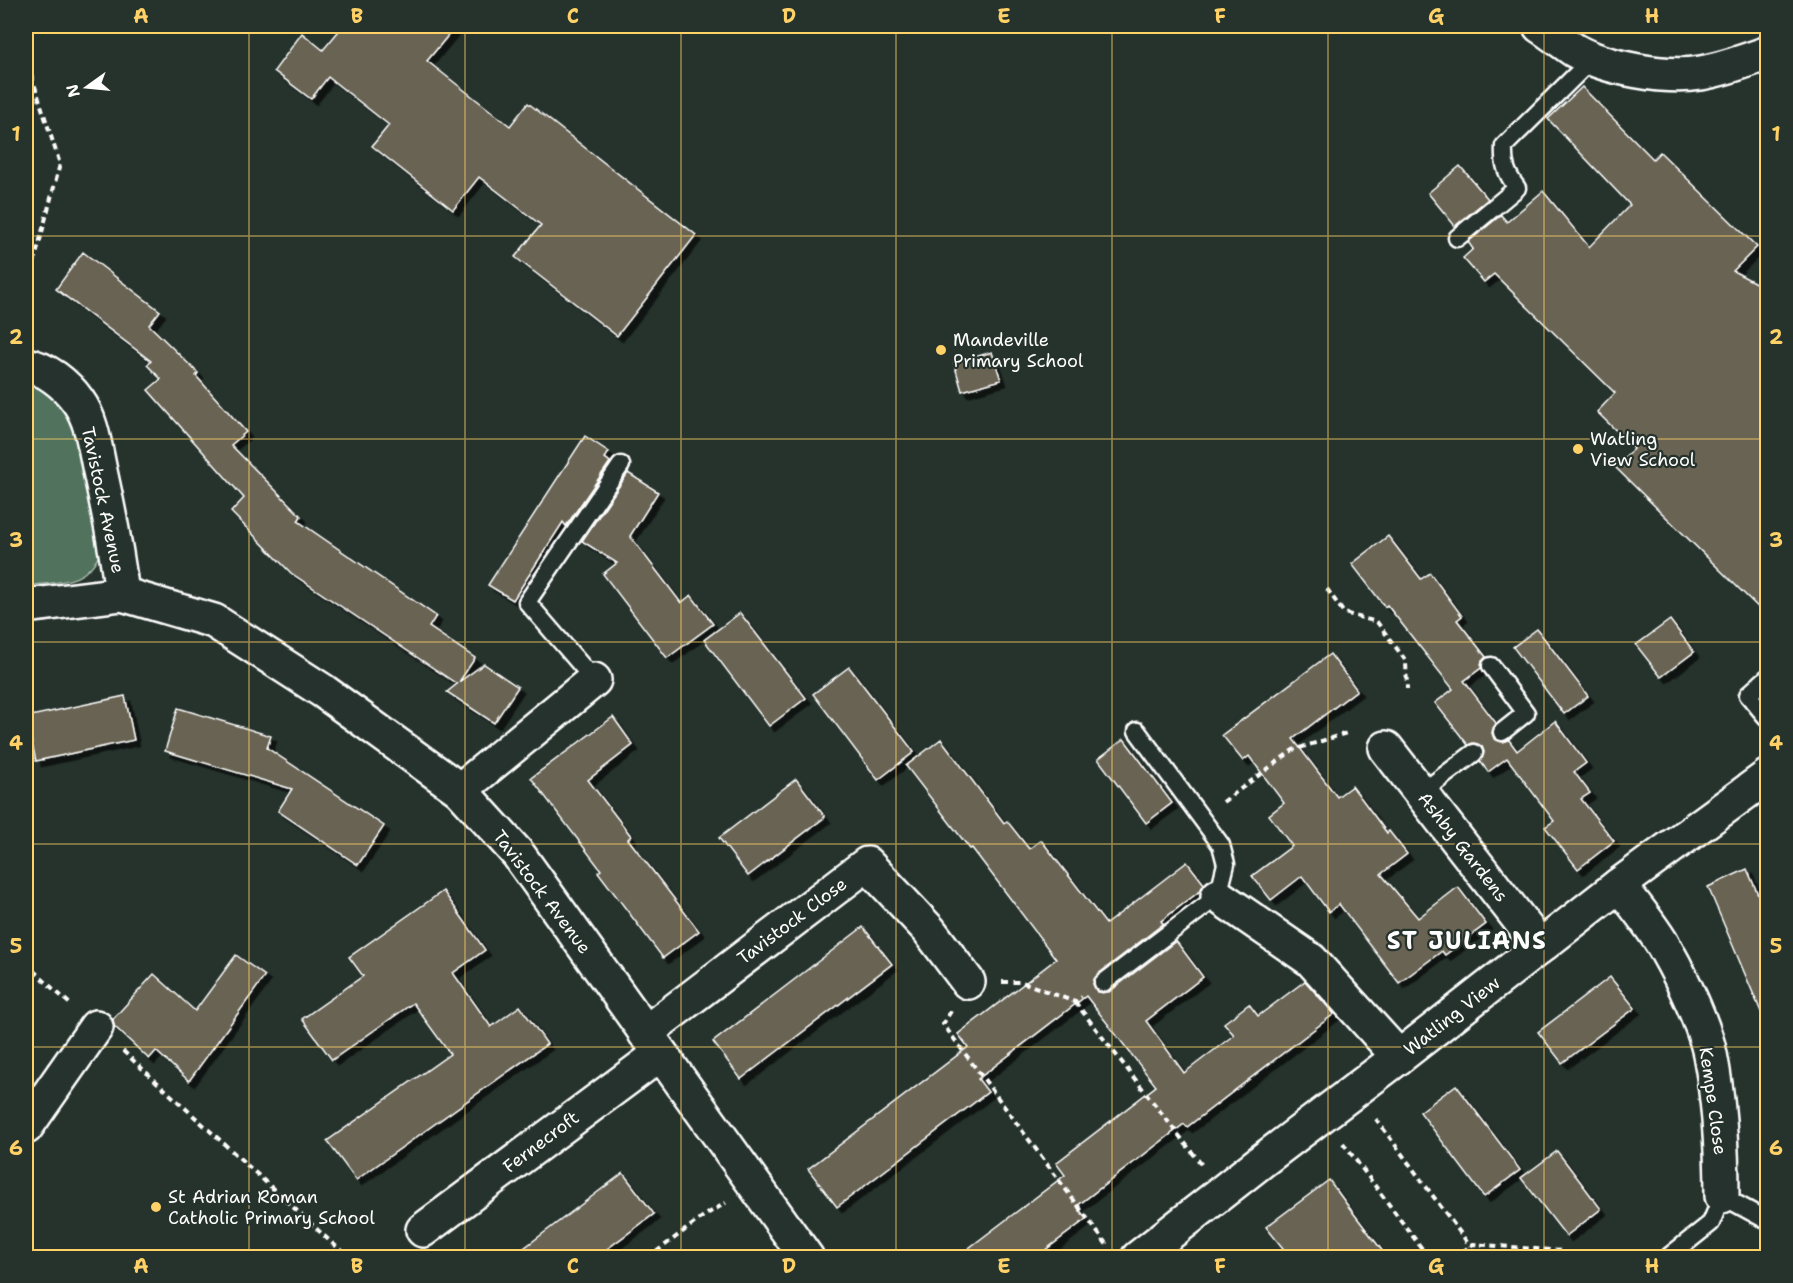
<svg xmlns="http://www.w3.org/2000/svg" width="1793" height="1283" font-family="'Shantell Sans',sans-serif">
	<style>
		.green { fill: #51725c; stroke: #a8b8ae; stroke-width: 1.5 }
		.building { fill: #696452; stroke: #fff; stroke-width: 1.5; filter: url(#shadow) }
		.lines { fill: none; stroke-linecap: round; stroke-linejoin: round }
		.lane-casing { stroke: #fff; stroke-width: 21 }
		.street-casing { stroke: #fff; stroke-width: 38 }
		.path { stroke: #fff; stroke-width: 4; stroke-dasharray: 6 4.5; stroke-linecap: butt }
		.lane { stroke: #26332d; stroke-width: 16 }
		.street { stroke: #26332d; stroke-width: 33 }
		.grid { fill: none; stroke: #ffd166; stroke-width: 1.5; stroke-opacity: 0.55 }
		.poi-dot { fill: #ffd166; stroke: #26332d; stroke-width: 2 }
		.labels { text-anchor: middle; stroke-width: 4.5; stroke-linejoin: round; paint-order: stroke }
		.poi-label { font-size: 18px; fill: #fff; stroke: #26332d; text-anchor: start }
		.street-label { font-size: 18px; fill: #fff; stroke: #26332d }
		.district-label { font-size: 24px; font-weight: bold; letter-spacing: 1.5px; fill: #fff; stroke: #26332d }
		.neatline { fill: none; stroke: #ffd166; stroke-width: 2 }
		.grid-label { font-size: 20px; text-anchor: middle; font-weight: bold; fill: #ffd166 }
	</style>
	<defs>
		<filter id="shadow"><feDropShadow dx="5.5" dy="5.5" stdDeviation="0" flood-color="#0009"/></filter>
	</defs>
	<rect width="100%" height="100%" fill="#26332d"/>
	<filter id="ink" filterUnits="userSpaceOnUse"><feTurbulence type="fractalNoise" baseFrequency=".0167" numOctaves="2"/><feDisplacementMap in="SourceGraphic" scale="12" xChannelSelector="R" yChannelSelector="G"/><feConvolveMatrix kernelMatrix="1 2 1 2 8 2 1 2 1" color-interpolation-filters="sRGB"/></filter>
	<g filter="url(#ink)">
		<path class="green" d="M 26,383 L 36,386 L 61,403 L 74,422 L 101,552 C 85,586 58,581 26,586 Z"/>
		<g class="building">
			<path d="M 343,26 L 456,26 L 427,61 L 510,126 L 528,103 L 696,235 L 617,336 L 515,257 L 541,225 L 479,177 L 453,210 L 372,146 L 389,125 L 328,77 L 311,99 L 274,71 L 302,33 L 323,50 Z"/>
			<path d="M 1582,87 L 1653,159 L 1660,152 L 1757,247 L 1733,271 L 1767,289 L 1767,616 L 1615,467 L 1634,448 L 1597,412 L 1615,393 L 1494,274 L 1484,282 L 1463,258 L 1473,249 L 1468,242 L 1501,215 L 1507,222 L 1543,191 L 1589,247 L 1630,205 L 1548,119 Z"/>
			<path d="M 1460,166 L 1488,199 L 1455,226 L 1428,193 Z"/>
			<path d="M 83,252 L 160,311 L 149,325 L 198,373 L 196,376 L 246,432 L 231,445 L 301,516 L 298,521 L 436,616 L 429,627 L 475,658 L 459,682 L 484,664 L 518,687 L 494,723 L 447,692 L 457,684 L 291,573 L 231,512 L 244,498 L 148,390 L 161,379 L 147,365 L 151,361 L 56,289 Z"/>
			<path d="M 992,352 L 1001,380 L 962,391 L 954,363 Z"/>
			<path d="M 585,436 L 609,452 L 605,458 L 610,462 L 566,526 L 563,522 L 513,600 L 488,585 Z"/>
			<path d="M 628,473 L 658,492 L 630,536 L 681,603 L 691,595 L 713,624 L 667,658 L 603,574 L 617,563 L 582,541 Z"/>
			<path d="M 1388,536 L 1421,579 L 1430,573 L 1462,616 L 1457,620 L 1486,657 L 1482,661 L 1481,668 L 1464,681 L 1496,723 L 1492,733 L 1494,739 L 1503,742 L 1509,740 L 1517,751 L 1555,721 L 1586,763 L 1574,772 L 1590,793 L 1581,799 L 1614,841 L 1578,869 L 1545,827 L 1554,821 L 1507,758 L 1488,772 L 1480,761 L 1484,752 L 1482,746 L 1473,743 L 1468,745 L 1435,703 L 1453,689 L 1387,605 L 1385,607 L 1352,564 Z"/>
			<path d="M 740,613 L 806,698 L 769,726 L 704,640 Z"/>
			<path d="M 1670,620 L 1694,652 L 1661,677 L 1636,645 Z"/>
			<path d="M 1537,629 L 1588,696 L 1564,714 L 1513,647 Z"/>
			<path d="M 1330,654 L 1357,690 L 1293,739 L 1337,797 L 1352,786 L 1387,833 L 1389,831 L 1407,854 L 1381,874 L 1418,918 L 1458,887 L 1486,924 L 1445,955 L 1442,951 L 1399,983 L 1339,904 L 1329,912 L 1302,876 L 1271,900 L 1252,876 L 1292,846 L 1269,815 L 1284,803 L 1249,756 L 1243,761 L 1222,735 Z"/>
			<path d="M 849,667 L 914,752 L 878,780 L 813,694 Z"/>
			<path d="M 125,696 L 134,740 L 36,761 L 26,717 Z"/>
			<path d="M 178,708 L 271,736 L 267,748 L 384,826 L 358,865 L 278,811 L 292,789 L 165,751 Z"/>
			<path d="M 613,717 L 633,745 L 588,780 L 631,836 L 628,839 L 699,931 L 663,958 L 598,872 L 601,870 L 531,778 Z"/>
			<path d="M 941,739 L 1004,823 L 1007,821 L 1029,849 L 1041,840 L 1106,924 L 1187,862 L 1204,884 L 1200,891 L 1161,921 L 1163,924 L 1097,975 L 1093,984 L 1098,992 L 1109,992 L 1176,941 L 1203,977 L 1146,1021 L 1184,1073 L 1234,1035 L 1224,1023 L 1249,1004 L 1258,1016 L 1305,981 L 1334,1014 L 1187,1127 L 1184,1124 L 1077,1206 L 1086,1219 L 1036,1257 L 957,1257 L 1065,1175 L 1056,1163 L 1156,1086 L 1086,996 L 978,1079 L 988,1092 L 837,1207 L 808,1169 L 968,1047 L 958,1034 L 1056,959 L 972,848 L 970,849 L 906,766 Z"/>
			<path d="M 1124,739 L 1172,803 L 1146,823 L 1098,759 Z"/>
			<path d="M 796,779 L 825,817 L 748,876 L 719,838 Z"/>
			<path d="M 1747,869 L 1767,915 L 1767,1026 L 1708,887 Z"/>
			<path d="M 443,891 L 485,950 L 453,973 L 491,1027 L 520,1006 L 547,1044 L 356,1180 L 327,1141 L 450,1054 L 413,1003 L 332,1060 L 302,1019 L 363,976 L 349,957 Z"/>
			<path d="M 863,927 L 892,964 L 741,1079 L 713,1042 Z"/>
			<path d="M 236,955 L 265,976 L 189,1081 L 156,1051 L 149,1059 L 114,1026 L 113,1019 L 154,974 L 195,1011 Z"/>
			<path d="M 1610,977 L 1635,1008 L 1562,1063 L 1538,1032 Z"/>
			<path d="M 1456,1085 L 1520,1170 L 1484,1197 L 1420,1112 Z"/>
			<path d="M 1557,1151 L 1601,1209 L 1566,1236 L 1521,1178 Z"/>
			<path d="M 623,1173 L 654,1214 L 596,1257 L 512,1257 Z"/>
			<path d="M 1329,1180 L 1348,1206 L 1387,1257 L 1290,1257 L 1266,1227 Z"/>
		</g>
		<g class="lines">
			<g class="lane-casing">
				<g id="lane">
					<path d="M 1457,238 L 1517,188 C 1506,173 1503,164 1504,146 L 1593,58"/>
					<path d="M 1491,666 L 1526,713 L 1502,732"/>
					<path d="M 1768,677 L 1748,695 L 1768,719"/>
					<path d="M 594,680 L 527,602 L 621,465"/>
					<path d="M 1421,793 L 1474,753"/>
					<path d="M 1103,983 L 1218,896 L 1226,864 L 1221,845 L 1137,731"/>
					<path d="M 1667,1258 L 1711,1223 L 1722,1196 L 1768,1221"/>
				</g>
			</g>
			<g class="street-casing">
				<g id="street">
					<path d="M 1540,26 C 1551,33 1562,42 1574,50 C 1605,68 1665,79 1701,73 C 1724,69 1745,61 1768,53"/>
					<path d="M 26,365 C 46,368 66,384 78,401 C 92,420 95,448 100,471 C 109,512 117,553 122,594"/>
					<path d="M 26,606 L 122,594 L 214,621 L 323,691 L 460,790 L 518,854 L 807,1258"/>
					<path d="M 1386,748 L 1540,946"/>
					<path d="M 460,790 L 594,680"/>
					<path d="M 1619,885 C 1636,907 1654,928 1667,952 C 1682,978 1704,1025 1710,1054 C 1719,1100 1722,1149 1722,1196"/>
					<path d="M 1218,896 L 1311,960 L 1399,1057"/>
					<path d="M 645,1033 L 867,864 L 929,930 L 968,982"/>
					<path d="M 26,1127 L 96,1027"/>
					<path d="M 423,1230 L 660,1054"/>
					<path d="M 1138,1258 L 1263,1160 L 1399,1057 L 1619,885 L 1768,776"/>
				</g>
			</g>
			<g class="path">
				<path d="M 26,293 L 60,164 L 31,74"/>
				<path d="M 1327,589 L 1344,613 L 1377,622 L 1406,661 L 1407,689"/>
				<path d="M 1223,802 L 1293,750 L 1350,732"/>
				<path d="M 26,964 L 70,1004"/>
				<path d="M 1002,982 L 1022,982 L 1075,1002 L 1082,997"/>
				<path d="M 1075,1002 L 1202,1165"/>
				<path d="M 951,1011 L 943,1024 L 1107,1245"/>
				<path d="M 123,1051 L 332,1243 L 351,1258"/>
				<path d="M 1376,1119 L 1470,1246"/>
				<path d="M 1343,1143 L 1429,1258"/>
				<path d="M 648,1258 L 705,1215 L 726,1203"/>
				<path d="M 1454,1258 L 1473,1244 L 1562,1251 L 1567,1258"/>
			</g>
			<use href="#lane" class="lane"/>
			<use href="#street" class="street"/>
		</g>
	</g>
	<path class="grid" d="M 249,26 L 249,1258M 465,26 L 465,1258M 681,26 L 681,1258M 896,26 L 896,1258M 1112,26 L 1112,1258M 1328,26 L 1328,1258M 1544,26 L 1544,1258M 26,236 L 1768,236M 26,439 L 1768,439M 26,642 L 1768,642M 26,844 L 1768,844M 26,1047 L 1768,1047"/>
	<g class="poi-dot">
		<circle cx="941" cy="350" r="6"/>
		<circle cx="1578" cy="449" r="6"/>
		<circle cx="156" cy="1207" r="6"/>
	</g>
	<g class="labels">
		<g class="poi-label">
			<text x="953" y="346">Mandeville<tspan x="953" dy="21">Primary School</tspan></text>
			<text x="1590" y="445">Watling<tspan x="1590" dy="21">View School</tspan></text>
			<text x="168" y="1203">St Adrian Roman<tspan x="168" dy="21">Catholic Primary School</tspan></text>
		</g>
		<g class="street-label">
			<text transform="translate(103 500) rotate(78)" y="6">Tavistock Avenue</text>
			<text transform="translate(1463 847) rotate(52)" y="6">Ashby Gardens</text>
			<text transform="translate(542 892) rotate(53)" y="6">Tavistock Avenue</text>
			<text transform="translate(792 921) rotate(-37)" y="6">Tavistock Close</text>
			<text transform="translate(1452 1016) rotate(-38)" y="6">Watling View</text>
			<text transform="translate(1713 1101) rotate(82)" y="6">Kempe Close</text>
			<text transform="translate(541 1142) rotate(-37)" y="6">Fernecroft</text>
		</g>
		<g class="district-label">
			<text x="1467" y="949">ST JULIANS</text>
		</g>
	</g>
	<rect width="1793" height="1283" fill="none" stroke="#26332d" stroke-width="66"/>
	<g transform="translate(87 87) rotate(255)" stroke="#26332d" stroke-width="4.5" paint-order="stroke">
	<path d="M0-4.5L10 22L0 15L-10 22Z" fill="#ffffff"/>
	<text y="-9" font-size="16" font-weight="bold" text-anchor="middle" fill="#ffffff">N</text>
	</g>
	<rect x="33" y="33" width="1727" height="1217" class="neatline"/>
	<g class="grid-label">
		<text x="141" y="23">A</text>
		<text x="357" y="23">B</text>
		<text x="573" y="23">C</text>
		<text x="789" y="23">D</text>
		<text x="1004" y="23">E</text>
		<text x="1220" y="23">F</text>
		<text x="1436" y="23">G</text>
		<text x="1652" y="23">H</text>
		<text x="16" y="141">1</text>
		<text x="1776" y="141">1</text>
		<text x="16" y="344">2</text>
		<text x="1776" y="344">2</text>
		<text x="16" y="547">3</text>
		<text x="1776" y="547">3</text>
		<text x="16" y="750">4</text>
		<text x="1776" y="750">4</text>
		<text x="16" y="953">5</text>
		<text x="1776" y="953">5</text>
		<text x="16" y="1155">6</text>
		<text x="1776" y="1155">6</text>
		<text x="141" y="1273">A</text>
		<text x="357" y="1273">B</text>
		<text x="573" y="1273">C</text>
		<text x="789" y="1273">D</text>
		<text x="1004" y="1273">E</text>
		<text x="1220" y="1273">F</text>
		<text x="1436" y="1273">G</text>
		<text x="1652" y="1273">H</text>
	</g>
</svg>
